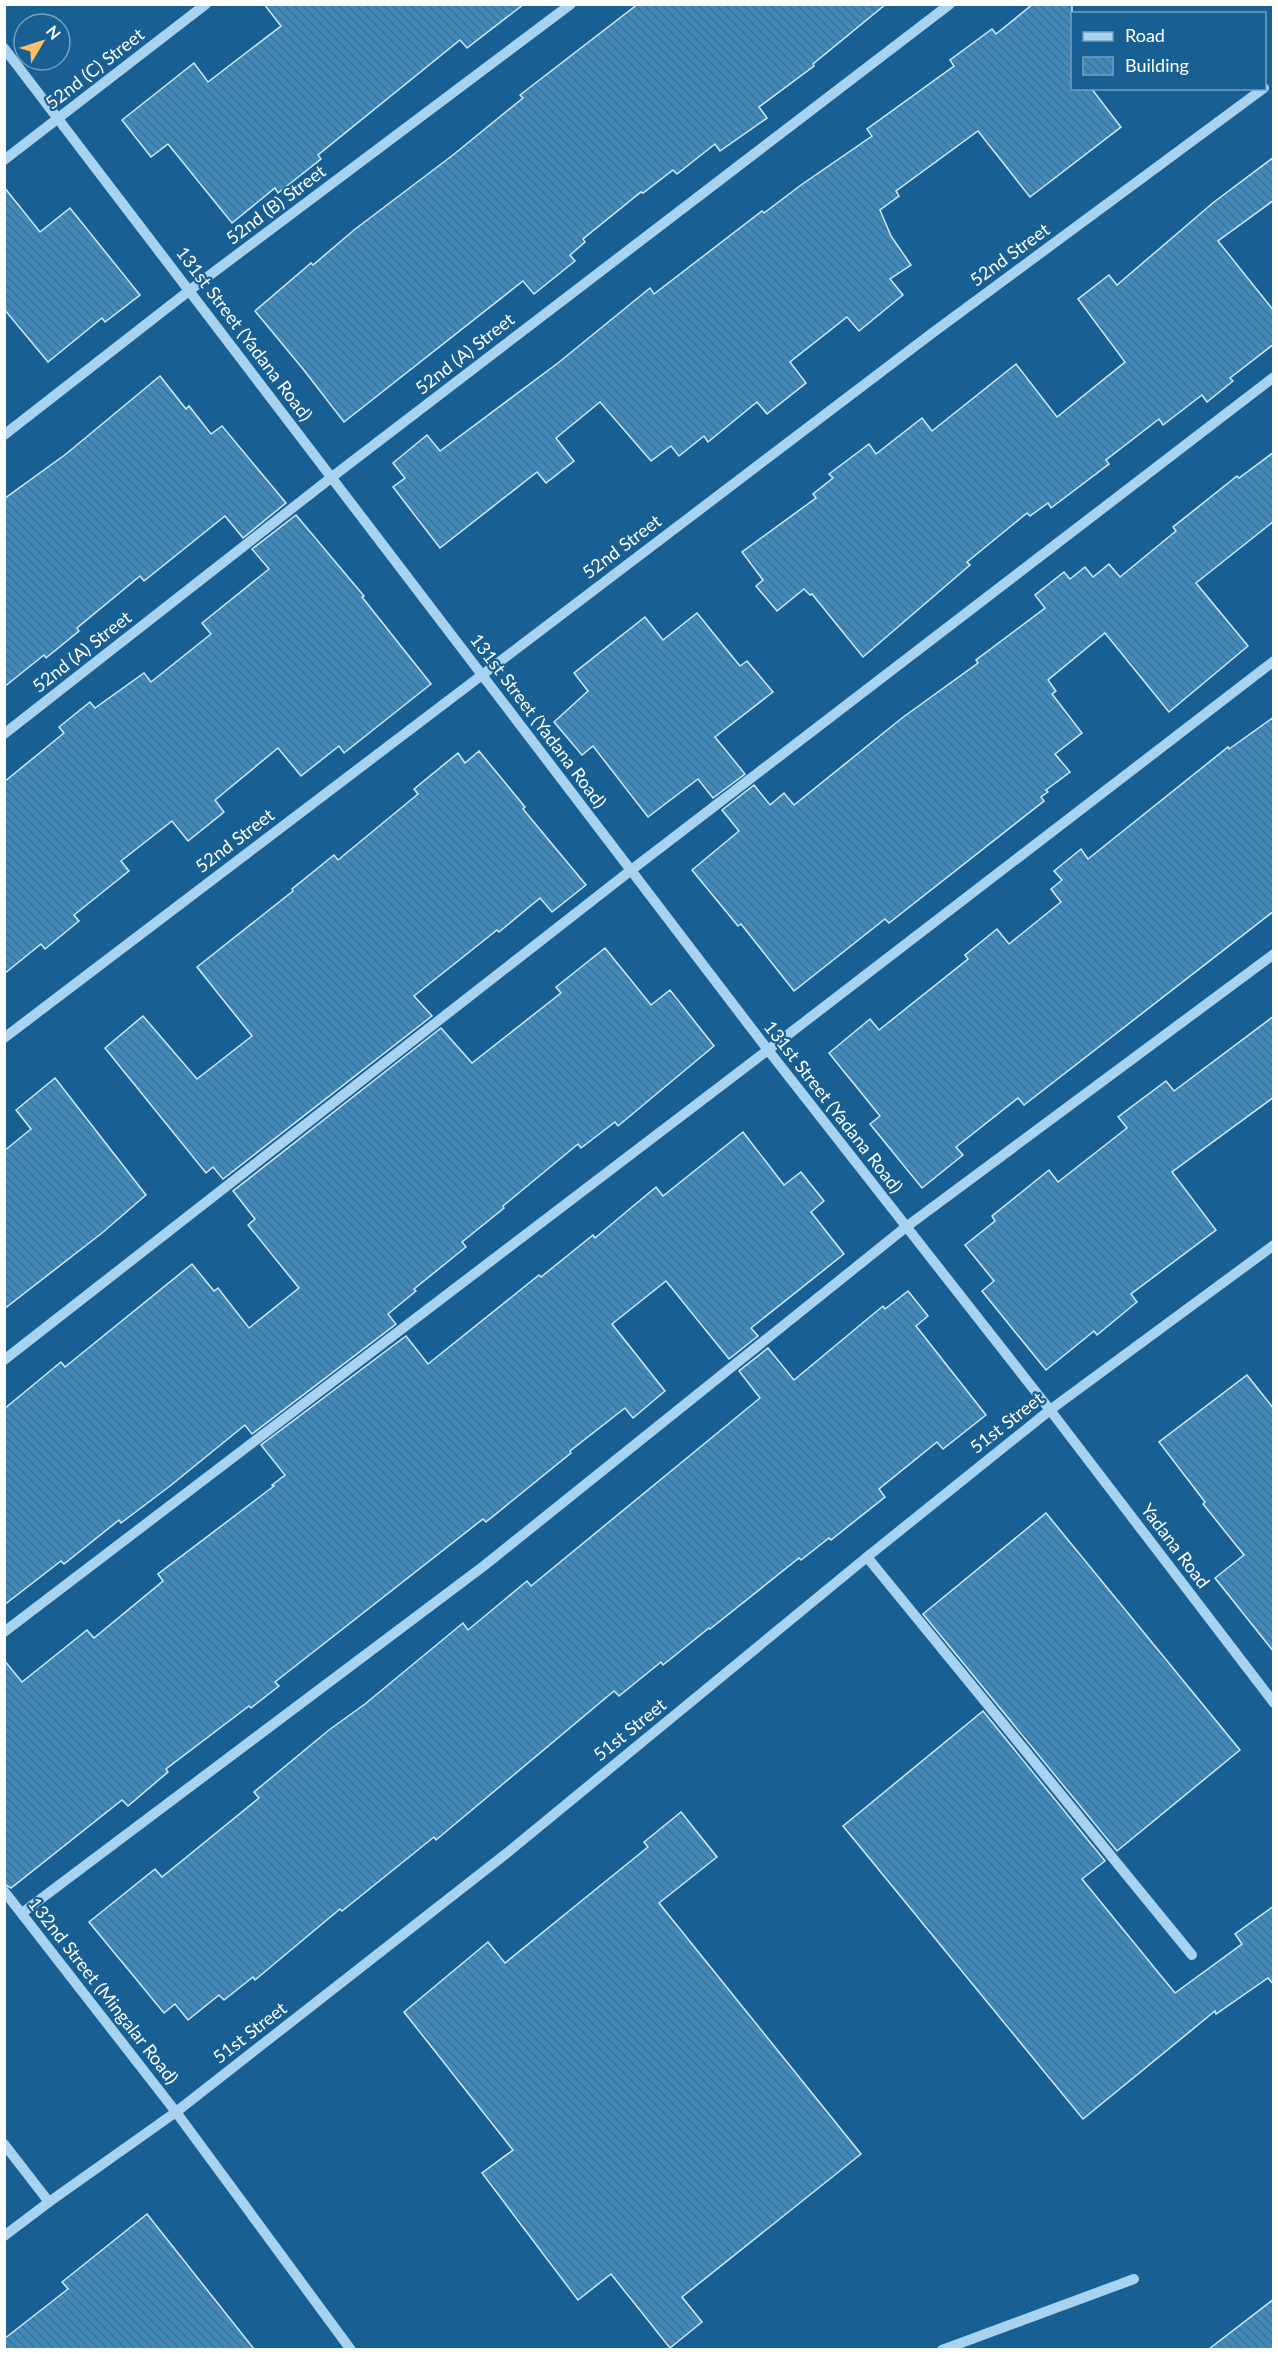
<svg xmlns="http://www.w3.org/2000/svg" width="1278" height="2354" font-family="Lato,sans-serif">
	<style>
		.building { fill: url(#building-back-hatch); stroke: #cfeafb; stroke-width: 1.5 }
		.lines { fill: none; stroke-linecap: round; stroke-linejoin: round }
		.minor { stroke: #a8d3f0; stroke-width: 10 }
		.labels { text-anchor: middle; stroke-width: 4.5; stroke-linejoin: round; paint-order: stroke }
		.street-label { font-size: 18px; fill: #fff; stroke: #186094 }
	</style>
	<defs>
		<pattern id="building-back-hatch" width="6" height="6" patternUnits="userSpaceOnUse" patternTransform="scale(1.5)"><rect width="6" height="6" fill="#4089bb"/><path d="M-1 5l2 2M0 0l6 6M5-1l2 2" fill="none" stroke="#45718f"/></pattern>
	</defs>
	<rect width="100%" height="100%" fill="#186094"/>
	<g class="building">
		<path d="M 264,4 L 524,4 L 467,48 L 460,40 L 318,155 L 321,159 L 278,193 L 275,188 L 232,223 L 168,144 L 151,157 L 122,120 L 194,63 L 208,82 L 281,26 Z"/>
		<path d="M 638,4 L 886,4 L 813,64 L 814,66 L 759,107 L 767,118 L 720,151 L 715,144 L 677,174 L 673,170 L 643,193 L 641,192 L 583,239 L 585,242 L 570,255 L 575,261 L 534,294 L 523,281 L 344,422 L 303,369 L 255,311 L 311,263 L 313,265 L 354,230 L 453,155 L 523,98 L 520,95 Z"/>
		<path d="M 1033,4 L 1072,4 L 1072,88 L 1091,88 L 1121,127 L 1030,197 L 978,131 L 896,191 L 899,196 L 880,210 L 891,236 L 911,265 L 890,279 L 903,295 L 859,331 L 847,317 L 790,362 L 806,383 L 767,414 L 757,402 L 708,442 L 704,436 L 679,456 L 671,446 L 651,461 L 600,402 L 556,438 L 574,461 L 546,483 L 537,472 L 440,548 L 393,487 L 405,478 L 393,463 L 427,435 L 440,451 L 558,363 L 650,288 L 654,294 L 762,211 L 764,213 L 801,185 L 872,136 L 867,129 L 954,66 L 950,60 L 992,29 L 996,34 Z"/>
		<path d="M 1274,157 L 1274,200 L 1218,241 L 1274,311 L 1274,344 L 1230,378 L 1233,381 L 1207,402 L 1202,395 L 1163,425 L 1159,419 L 1106,460 L 1109,464 L 1051,508 L 1048,503 L 1030,516 L 1027,513 L 967,562 L 970,565 L 863,657 L 812,594 L 810,595 L 804,589 L 777,611 L 756,586 L 763,580 L 742,552 L 816,498 L 813,494 L 833,478 L 829,474 L 869,444 L 876,454 L 922,418 L 932,431 L 1016,364 L 1057,417 L 1125,362 L 1078,299 L 1109,275 L 1117,285 L 1214,202 Z"/>
		<path d="M 4,187 L 40,232 L 70,208 L 140,295 L 105,322 L 102,318 L 48,362 L 4,309 Z"/>
		<path d="M 160,376 L 186,409 L 189,406 L 211,434 L 222,426 L 286,503 L 243,538 L 225,516 L 144,581 L 140,576 L 77,628 L 79,631 L 46,658 L 44,655 L 4,687 L 4,499 L 66,454 Z"/>
		<path d="M 1274,452 L 1274,521 L 1196,583 L 1248,646 L 1169,712 L 1105,633 L 1048,680 L 1056,691 L 1052,694 L 1082,733 L 1055,754 L 1070,772 L 1046,790 L 1048,792 L 1041,797 L 1044,801 L 889,923 L 885,919 L 794,991 L 741,924 L 738,926 L 692,870 L 739,831 L 722,810 L 754,785 L 770,805 L 784,793 L 794,805 L 902,718 L 978,663 L 976,660 L 1045,608 L 1035,595 L 1064,572 L 1070,579 L 1085,567 L 1093,577 L 1109,564 L 1120,577 L 1176,531 L 1173,527 L 1237,476 L 1239,478 Z"/>
		<path d="M 296,515 L 364,596 L 362,597 L 431,684 L 344,753 L 339,746 L 301,776 L 278,748 L 215,800 L 224,812 L 188,841 L 172,821 L 121,861 L 129,871 L 74,915 L 79,921 L 45,949 L 41,944 L 4,974 L 4,782 L 64,733 L 59,727 L 90,702 L 95,708 L 144,673 L 151,682 L 211,634 L 202,623 L 269,569 L 252,549 Z"/>
		<path d="M 697,613 L 740,666 L 747,661 L 773,692 L 715,737 L 745,774 L 713,798 L 698,779 L 648,817 L 593,746 L 582,755 L 554,722 L 588,691 L 574,673 L 645,617 L 663,640 Z"/>
		<path d="M 1274,717 L 1274,911 L 1024,1105 L 1018,1098 L 956,1147 L 963,1155 L 922,1188 L 870,1124 L 880,1116 L 829,1053 L 870,1019 L 879,1030 L 968,959 L 965,955 L 997,929 L 1009,944 L 1061,902 L 1051,889 L 1062,880 L 1054,871 L 1081,849 L 1088,859 L 1228,747 L 1229,749 Z"/>
		<path d="M 479,751 L 525,807 L 523,809 L 586,885 L 552,912 L 540,898 L 499,932 L 497,930 L 414,996 L 432,1016 L 223,1179 L 213,1167 L 206,1173 L 105,1048 L 143,1016 L 197,1079 L 252,1036 L 197,967 L 293,891 L 292,889 L 334,855 L 338,860 L 418,794 L 414,789 L 458,753 L 465,763 Z"/>
		<path d="M 605,948 L 651,1005 L 670,990 L 714,1046 L 618,1126 L 615,1122 L 581,1148 L 578,1144 L 503,1206 L 504,1208 L 462,1242 L 466,1247 L 414,1289 L 416,1291 L 388,1314 L 396,1324 L 252,1434 L 245,1425 L 170,1486 L 121,1523 L 119,1520 L 64,1564 L 61,1561 L 4,1605 L 4,1409 L 61,1362 L 65,1367 L 192,1264 L 214,1291 L 218,1288 L 249,1328 L 299,1288 L 248,1225 L 255,1219 L 233,1191 L 441,1028 L 472,1063 L 561,993 L 556,987 Z"/>
		<path d="M 1274,1016 L 1274,1097 L 1172,1172 L 1216,1230 L 1131,1294 L 1137,1302 L 1097,1335 L 1094,1331 L 1046,1370 L 982,1291 L 994,1281 L 965,1245 L 995,1221 L 992,1216 L 1049,1170 L 1058,1182 L 1127,1128 L 1118,1117 L 1166,1081 L 1174,1091 Z"/>
		<path d="M 55,1078 L 146,1195 L 102,1233 L 4,1309 L 4,1151 L 31,1129 L 16,1110 Z"/>
		<path d="M 743,1132 L 784,1185 L 801,1172 L 824,1201 L 811,1212 L 844,1254 L 751,1328 L 758,1336 L 729,1359 L 666,1281 L 612,1324 L 665,1391 L 633,1418 L 625,1408 L 570,1451 L 571,1453 L 486,1522 L 483,1519 L 275,1682 L 279,1686 L 251,1708 L 249,1706 L 166,1769 L 168,1772 L 128,1806 L 122,1800 L 11,1888 L 4,1884 L 4,1660 L 22,1682 L 87,1630 L 94,1638 L 163,1581 L 158,1574 L 274,1486 L 272,1485 L 285,1475 L 261,1445 L 406,1336 L 428,1364 L 539,1275 L 541,1277 L 593,1235 L 595,1238 L 656,1187 L 663,1196 Z"/>
		<path d="M 908,1291 L 928,1316 L 916,1326 L 986,1415 L 943,1449 L 937,1442 L 879,1489 L 885,1497 L 831,1540 L 829,1538 L 801,1560 L 799,1558 L 710,1629 L 709,1628 L 663,1665 L 661,1662 L 619,1696 L 614,1691 L 436,1840 L 434,1837 L 342,1911 L 340,1909 L 255,1980 L 253,1977 L 224,2000 L 219,1995 L 188,2020 L 175,2004 L 164,2013 L 89,1922 L 155,1869 L 162,1877 L 259,1798 L 254,1792 L 329,1730 L 365,1704 L 463,1623 L 468,1630 L 527,1581 L 531,1586 L 760,1398 L 739,1371 L 768,1348 L 794,1380 L 883,1306 L 885,1309 Z"/>
		<path d="M 1247,1375 L 1274,1409 L 1274,1652 L 1215,1578 L 1244,1555 L 1203,1504 L 1205,1502 L 1159,1442 Z"/>
		<path d="M 1046,1513 L 1240,1750 L 1117,1851 L 923,1614 Z"/>
		<path d="M 983,1711 L 1105,1861 L 1082,1879 L 1175,1993 L 1242,1944 L 1235,1934 L 1274,1906 L 1274,1985 L 1268,1978 L 1216,2014 L 1215,2011 L 1083,2119 L 843,1826 Z"/>
		<path d="M 681,1812 L 717,1857 L 659,1903 L 861,2154 L 682,2297 L 702,2322 L 670,2348 L 611,2274 L 578,2300 L 482,2173 L 513,2150 L 404,2012 L 488,1942 L 505,1963 L 648,1847 L 644,1842 Z"/>
		<path d="M 147,2214 L 254,2349 L 4,2349 L 4,2339 L 68,2289 L 62,2282 Z"/>
		<path d="M 1274,2299 L 1274,2349 L 1209,2349 Z"/>
	</g>
	<g class="lines">
		<g class="minor">
			<path d="M 4,48 L 768,1050 L 1050,1410 L 1274,1703"/>
			<path d="M 4,160 L 206,4"/>
			<path d="M 4,435 L 190,290 L 571,4"/>
			<path d="M 4,734 L 332,477 L 950,4"/>
			<path d="M 4,1038 L 931,334 L 1264,88"/>
			<path d="M 4,1360 L 630,871 L 1274,377"/>
			<path d="M 867,1557 L 1192,1955"/>
			<path d="M 4,1632 L 768,1050 L 1274,661"/>
			<path d="M 4,1891 L 176,2112 L 351,2350"/>
			<path d="M 22,1913 L 485,1565 L 906,1227 L 1274,954"/>
			<path d="M 4,2144 L 49,2202"/>
			<path d="M 4,2236 L 49,2202 L 176,2112 L 507,1853 L 867,1557 L 1050,1410 L 1274,1245"/>
			<path d="M 942,2350 L 1134,2279"/>
		</g>
	</g>
	<g class="labels">
		<g class="street-label">
			<text transform="translate(95 69) rotate(-38)" y="6">52nd (C) Street</text>
			<text transform="translate(276 205) rotate(-37)" y="6">52nd (B) Street</text>
			<text transform="translate(1010 255) rotate(-36)" y="6">52nd Street</text>
			<text transform="translate(244 334) rotate(53)" y="6">131st Street (Yadana Road)</text>
			<text transform="translate(465 354) rotate(-38)" y="6">52nd (A) Street</text>
			<text transform="translate(622 547) rotate(-37)" y="6">52nd Street</text>
			<text transform="translate(82 652) rotate(-38)" y="6">52nd (A) Street</text>
			<text transform="translate(538 721) rotate(53)" y="6">131st Street (Yadana Road)</text>
			<text transform="translate(235 841) rotate(-37)" y="6">52nd Street</text>
			<text transform="translate(833 1107) rotate(52)" y="6">131st Street (Yadana Road)</text>
			<text transform="translate(1007 1423) rotate(-38)" y="6">51st Street</text>
			<text transform="translate(1175 1546) rotate(53)" y="6">Yadana Road</text>
			<text transform="translate(630 1730) rotate(-39)" y="6">51st Street</text>
			<text transform="translate(103 1991) rotate(52)" y="6">132nd Street (Mingalar Road)</text>
			<text transform="translate(250 2033) rotate(-38)" y="6">51st Street</text>
		</g>
	</g>
	<rect width="1278" height="2354" fill="none" stroke="#ffffff" stroke-width="12"/>
	<rect x="1071" y="12" width="195" height="78" fill="#186094" stroke="#74a0bf" stroke-width="1.5"/>
	<rect x="1083" y="32" width="30" height="9" fill="#a8d3f0" stroke="#74a0bf" stroke-width="1.5"/>
	<text x="1125" y="42" font-size="18" fill="#ffffff">Road</text>
	<rect x="1083" y="57" width="30" height="18" fill="url(#building-back-hatch)" stroke="#74a0bf" stroke-width="1.5"/>
	<text x="1125" y="72" font-size="18" fill="#ffffff">Building</text>
	<g transform="translate(42 42) rotate(51)"><circle r="28" fill="#186094" stroke="#74a0bf" stroke-width="1.5"/>
	<path d="M0-4.5L10 22L0 15L-10 22Z" fill="#ffbd68"/>
	<text y="-9" font-size="16" font-weight="bold" text-anchor="middle" fill="#ffffff">N</text>
	</g>
</svg>
